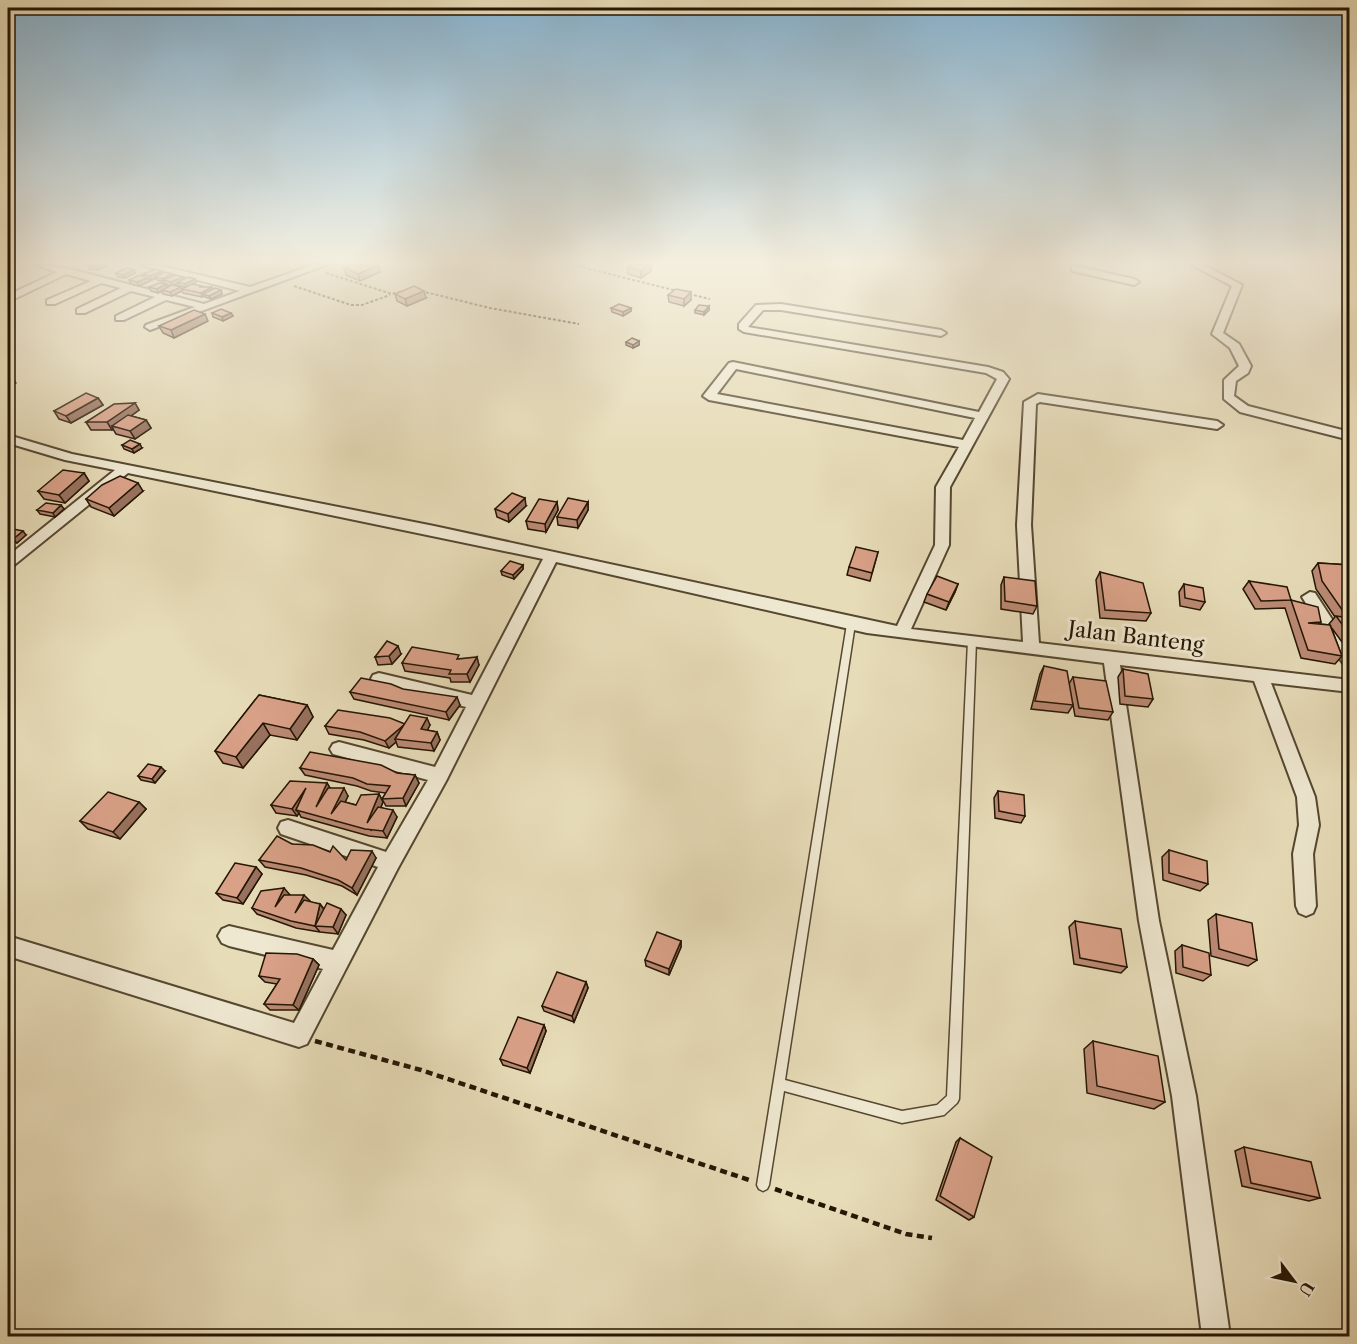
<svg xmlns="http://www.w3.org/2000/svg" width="1357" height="1344" font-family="'Libre Caslon Text',serif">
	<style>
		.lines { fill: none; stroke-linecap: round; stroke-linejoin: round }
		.lane-casing { stroke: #554730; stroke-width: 3 }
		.street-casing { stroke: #554730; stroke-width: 4 }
		.path-far1 { stroke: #241503; stroke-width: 2; stroke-dasharray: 3 2; stroke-linecap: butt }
		.path { stroke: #241503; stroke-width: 4.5; stroke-dasharray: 7 4.5; stroke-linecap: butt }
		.lane { fill: #efe8d1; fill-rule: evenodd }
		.street { fill: #efe8d1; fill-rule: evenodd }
		.wall { fill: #bb8a75; stroke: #241503; stroke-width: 1.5; fill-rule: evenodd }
		.shaded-wall { fill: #98715f; stroke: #241503; stroke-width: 1.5 }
		.building { fill: #d9a188; stroke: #241503; stroke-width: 1.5 }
		.labels { text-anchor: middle; stroke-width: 6; stroke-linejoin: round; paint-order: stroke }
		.street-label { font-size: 21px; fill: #241503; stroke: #efe8d1 }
	</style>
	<rect width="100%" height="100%" fill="#e7dcb8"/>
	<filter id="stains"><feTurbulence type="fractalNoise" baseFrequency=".00333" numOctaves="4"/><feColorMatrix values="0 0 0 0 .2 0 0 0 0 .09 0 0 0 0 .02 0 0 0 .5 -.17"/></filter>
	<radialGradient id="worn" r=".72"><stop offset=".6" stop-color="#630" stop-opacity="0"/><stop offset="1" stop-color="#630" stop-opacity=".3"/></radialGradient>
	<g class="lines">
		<g class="lane-casing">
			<path id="lane" d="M 851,621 L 855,624 L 785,1080 L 902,1111 L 937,1105 L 947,1096 L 968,641 L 972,638 L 976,641 L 959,1099 L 957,1103 L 944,1115 L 902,1123 L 784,1091 L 769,1185 L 767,1189 L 763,1191 L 759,1189 L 757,1185 L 847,624 Z"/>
		</g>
		<g class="street-casing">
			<g id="street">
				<path d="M 36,265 L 66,268 L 204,304 L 240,291 L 141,265 L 157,265 L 250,287 L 313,265 L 326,265 L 150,330 L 145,327 L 146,325 L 195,307 L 166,300 L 124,320 L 116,320 L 116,316 L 155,297 L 131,291 L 85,313 L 77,313 L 77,309 L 121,288 L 101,283 L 55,304 L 47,304 L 47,300 L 91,281 L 66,274 L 8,302 L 8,295 L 57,272 Z"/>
				<path d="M 1192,265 L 1204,265 L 1242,285 L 1223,333 L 1239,344 L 1251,366 L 1248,373 L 1236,381 L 1234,396 L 1248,406 L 1350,432 L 1350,440 L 1240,412 L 1224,399 L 1224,380 L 1239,366 L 1230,348 L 1212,334 L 1232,286 Z"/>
				<path d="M 1075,266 L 1134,279 L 1139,282 L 1134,285 L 1072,271 L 1072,267 Z"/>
				<path d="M 781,304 L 941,330 L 946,333 L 941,336 L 781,310 L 763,310 L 748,327 L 988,367 L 1003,372 L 1009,379 L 950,487 L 949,545 L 911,629 L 1023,642 L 1017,525 L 1024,402 L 1038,394 L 1217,421 L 1223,425 L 1217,429 L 1040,402 L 1036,404 L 1031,525 L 1039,643 L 1350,680 L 1350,692 L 1271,683 L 1315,797 L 1319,825 L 1313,854 L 1316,906 L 1313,913 L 1306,916 L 1299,913 L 1296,906 L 1293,854 L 1299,825 L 1297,797 L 1254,681 L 1120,665 L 1159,921 L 1196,1096 L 1230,1336 L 1202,1336 L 1172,1096 L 1139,921 L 1104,663 L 867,633 L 556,562 L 446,781 L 398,868 L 307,1044 L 299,1047 L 8,956 L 8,936 L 294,1023 L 323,969 L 229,946 L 222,943 L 218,936 L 222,929 L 229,926 L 333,950 L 378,867 L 281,834 L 278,828 L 281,822 L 288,820 L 386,852 L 428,780 L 333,754 L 330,749 L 333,744 L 339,742 L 435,767 L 466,707 L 379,685 L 373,683 L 371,679 L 373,675 L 379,673 L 472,695 L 543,559 L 128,473 L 13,566 L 8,568 L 8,556 L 115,470 L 65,460 L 8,443 L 8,435 L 72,454 L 434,526 L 897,626 L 935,545 L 936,487 L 959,447 L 709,400 L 703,396 L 729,363 L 733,362 L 979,412 L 997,379 L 986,373 L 744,332 L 739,329 L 739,324 L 756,305 ZM 736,369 L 975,418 L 963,440 L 717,394 Z"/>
				<path d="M 1310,592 L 1315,593 L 1350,647 L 1350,667 L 1344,665 L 1302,597 Z"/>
			</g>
		</g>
		<g class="path-far1">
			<path d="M 574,265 L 677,291"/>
			<path d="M 326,273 L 392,294 L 400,292"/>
			<path d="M 294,286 L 351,305 L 362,305 L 390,295"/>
			<path d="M 421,291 L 490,308 L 579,324"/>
			<path d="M 689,294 L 710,299"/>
		</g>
		<g class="path">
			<path d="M 315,1041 L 421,1070 L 749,1180"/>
			<path d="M 775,1189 L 906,1234 L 932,1238"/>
		</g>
		<use href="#lane" class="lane"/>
		<use href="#street" class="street"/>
	</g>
	<g class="wall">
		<path d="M 89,265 L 107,266 L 98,270 L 90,269 Z"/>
		<path d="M 632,265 L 651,265 L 651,271 L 641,278 L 628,274 L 628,267 Z"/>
		<path d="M 344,268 L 380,272 L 360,281 L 346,275 Z"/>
		<path d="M 134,270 L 135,273 L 125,278 L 118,277 L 116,273 Z"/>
		<path d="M 162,271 L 163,273 L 183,277 L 184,279 L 196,282 L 193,284 L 202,287 L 212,287 L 213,289 L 221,290 L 222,294 L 211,299 L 205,297 L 204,296 L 202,297 L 183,293 L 182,291 L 172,296 L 163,294 L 162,291 L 158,293 L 151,291 L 149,287 L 167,287 L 171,286 L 165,284 L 164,282 L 157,280 L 156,278 L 152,280 L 148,279 L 150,281 L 139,286 L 131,284 L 129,280 L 144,276 L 143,274 ZM 178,283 L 180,286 L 185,287 L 182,289 L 181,287 L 174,285 Z"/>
		<path d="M 395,294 L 426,298 L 407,306 L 397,301 Z"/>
		<path d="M 668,295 L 691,300 L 684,306 L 669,302 Z"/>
		<path d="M 709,306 L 709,310 L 704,315 L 695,313 L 695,310 Z"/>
		<path d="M 611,308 L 631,308 L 631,311 L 623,316 L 612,312 Z"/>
		<path d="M 212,313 L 231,313 L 233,316 L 223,321 L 213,317 Z"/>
		<path d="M 208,321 L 174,338 L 163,333 L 159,326 Z"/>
		<path d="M 639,341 L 639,345 L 633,348 L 626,345 L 626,342 Z"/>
		<path d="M 98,398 L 103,405 L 71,423 L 59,419 L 54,411 Z"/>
		<path d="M 135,403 L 139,410 L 131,416 L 146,420 L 151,428 L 135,439 L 116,434 L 113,429 L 112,430 L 91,430 L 86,422 Z"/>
		<path d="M 122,445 L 142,448 L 134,453 L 124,449 Z"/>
		<path d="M 84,473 L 89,481 L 65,503 L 44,499 L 38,491 Z"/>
		<path d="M 143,491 L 114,516 L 91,507 L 86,499 Z"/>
		<path d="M 557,502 L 558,510 L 546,532 L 528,529 L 526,521 Z"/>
		<path d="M 588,502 L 588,510 L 578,528 L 558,525 L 557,517 Z"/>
		<path d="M 526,506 L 509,522 L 497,517 L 495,509 Z"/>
		<path d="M 64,509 L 55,517 L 40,514 L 37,510 Z"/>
		<path d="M 8,533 L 26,535 L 17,543 L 8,541 Z"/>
		<path d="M 878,552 L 870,581 L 847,575 L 849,567 Z"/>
		<path d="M 1318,563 L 1350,565 L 1350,653 L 1331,627 L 1342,656 L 1335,664 L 1301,658 L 1285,608 L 1255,609 L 1243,589 L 1249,581 L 1291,600 L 1321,622 L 1319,624 L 1330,625 L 1329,624 L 1335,617 L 1316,589 L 1312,571 Z"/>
		<path d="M 523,565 L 523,569 L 514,579 L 502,575 L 501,571 Z"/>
		<path d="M 1100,572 L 1151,613 L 1146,621 L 1100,618 L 1096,580 Z"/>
		<path d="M 1004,577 L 1037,606 L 1033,614 L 1001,609 L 1001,585 Z"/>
		<path d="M 958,584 L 955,592 L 946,610 L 924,602 L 927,594 Z"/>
		<path d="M 1184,584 L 1205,602 L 1200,610 L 1180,606 L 1179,592 Z"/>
		<path d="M 401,654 L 392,664 L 378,665 L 375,657 Z"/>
		<path d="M 460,659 L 479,665 L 470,682 L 451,682 L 450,678 L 405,671 L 402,663 Z"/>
		<path d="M 1044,666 L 1069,684 L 1073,677 L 1113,712 L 1108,720 L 1075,716 L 1073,705 L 1068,713 L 1031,709 L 1040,674 Z"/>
		<path d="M 1123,669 L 1153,699 L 1148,707 L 1120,704 L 1118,677 Z"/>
		<path d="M 350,692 L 460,705 L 449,720 L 354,699 Z"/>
		<path d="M 259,695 L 307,705 L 313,717 L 297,740 L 270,735 L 243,768 L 223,763 L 215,751 Z"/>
		<path d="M 405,724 L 430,725 L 427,730 L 437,732 L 440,740 L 434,751 L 398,747 L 396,742 L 389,748 L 364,740 L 329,734 L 325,726 Z"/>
		<path d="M 300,768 L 397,773 L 415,775 L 419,783 L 406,806 L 386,806 L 382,799 L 386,793 L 371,791 L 357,786 L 305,775 Z"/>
		<path d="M 165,771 L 155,783 L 141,780 L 138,776 Z"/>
		<path d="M 327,783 L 330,788 L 348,796 L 345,802 L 356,805 L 379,794 L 383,802 L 381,807 L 397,817 L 387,838 L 369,836 L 301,817 L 299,813 L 297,816 L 276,813 L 271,805 Z"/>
		<path d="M 998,791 L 1025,816 L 1021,823 L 995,818 L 994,798 Z"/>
		<path d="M 139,802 L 146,809 L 120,839 L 88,829 L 80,821 Z"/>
		<path d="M 292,844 L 346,860 L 376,858 L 357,895 L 342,886 L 306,875 L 265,867 L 259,860 Z"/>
		<path d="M 1169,850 L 1208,884 L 1200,891 L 1163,880 L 1162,857 Z"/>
		<path d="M 256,867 L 262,874 L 243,904 L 223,900 L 216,893 Z"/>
		<path d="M 309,902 L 320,904 L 324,909 L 346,915 L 338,934 L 320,932 L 296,928 L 257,914 L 252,908 Z"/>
		<path d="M 1216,914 L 1257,960 L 1248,966 L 1211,956 L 1208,920 Z"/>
		<path d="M 1075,921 L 1127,967 L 1121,973 L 1074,964 L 1069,927 Z"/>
		<path d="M 681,941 L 681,947 L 669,975 L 646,966 L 645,960 Z"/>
		<path d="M 1182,945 L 1211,975 L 1203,981 L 1176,973 L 1175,951 Z"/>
		<path d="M 313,959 L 319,965 L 299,1010 L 270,1010 L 264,1004 L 277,984 L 265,982 L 259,976 Z"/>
		<path d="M 586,982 L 588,988 L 574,1022 L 544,1011 L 542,1006 Z"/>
		<path d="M 544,1025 L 546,1031 L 530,1073 L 503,1065 L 500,1059 Z"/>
		<path d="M 1093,1041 L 1165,1102 L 1154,1109 L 1087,1093 L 1084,1049 Z"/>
		<path d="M 960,1138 L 974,1217 L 969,1220 L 936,1200 L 956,1142 Z"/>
		<path d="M 1244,1147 L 1320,1198 L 1309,1201 L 1242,1186 L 1235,1151 Z"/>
	</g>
	<g class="shaded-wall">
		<path d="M 101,265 L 106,265 L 107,266 L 98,270 L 96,267 Z"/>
		<path d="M 378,265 L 380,272 L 360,281 L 358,274 Z"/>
		<path d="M 649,265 L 651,265 L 651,271 L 641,278 L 641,271 Z"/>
		<path d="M 134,270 L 135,273 L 125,278 L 123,275 Z"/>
		<path d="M 162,271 L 163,274 L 152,280 L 150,276 Z"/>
		<path d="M 183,277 L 184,280 L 172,286 L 171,282 Z"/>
		<path d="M 148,278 L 150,281 L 139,286 L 137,282 Z"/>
		<path d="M 195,279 L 196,282 L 187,288 L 185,284 Z"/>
		<path d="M 166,284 L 167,288 L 158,293 L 157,289 Z"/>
		<path d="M 181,287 L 183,290 L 172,296 L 170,292 Z"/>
		<path d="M 212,287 L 214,291 L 203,294 L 204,296 L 202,297 L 201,293 Z"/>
		<path d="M 221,290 L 222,294 L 211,299 L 209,296 Z"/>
		<path d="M 424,291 L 426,298 L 407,306 L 405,299 Z"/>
		<path d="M 691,292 L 691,300 L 684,306 L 684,299 Z"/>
		<path d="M 709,306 L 709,310 L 704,315 L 704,312 Z"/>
		<path d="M 631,308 L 631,311 L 623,316 L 623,312 Z"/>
		<path d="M 231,313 L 233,316 L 223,321 L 222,317 Z"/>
		<path d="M 205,314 L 208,321 L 174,338 L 171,330 Z"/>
		<path d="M 639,341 L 639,345 L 633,348 L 633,345 Z"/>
		<path d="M 11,375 L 16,383 L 8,387 L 8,377 Z"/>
		<path d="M 98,398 L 103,405 L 71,423 L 66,416 Z"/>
		<path d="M 135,403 L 139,410 L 116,427 L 112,426 L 113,429 L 112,430 L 107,422 Z"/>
		<path d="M 146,420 L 151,428 L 135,439 L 130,431 Z"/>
		<path d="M 140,444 L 142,448 L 134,453 L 132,449 Z"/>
		<path d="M 84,473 L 89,481 L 65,503 L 59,495 Z"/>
		<path d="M 138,483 L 143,491 L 114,516 L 109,508 Z"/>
		<path d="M 525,498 L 526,506 L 509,522 L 508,514 Z"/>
		<path d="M 557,502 L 558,510 L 546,532 L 545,524 Z"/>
		<path d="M 588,502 L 588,510 L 578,528 L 577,520 Z"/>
		<path d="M 61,505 L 64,509 L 55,517 L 53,513 Z"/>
		<path d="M 23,531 L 26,535 L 17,543 L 13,539 Z"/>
		<path d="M 523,565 L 523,569 L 514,579 L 513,575 Z"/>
		<path d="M 958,584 L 955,592 L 946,610 L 949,602 Z"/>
		<path d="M 398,646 L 401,654 L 392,664 L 389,656 Z"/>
		<path d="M 477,657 L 479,665 L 470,682 L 467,674 Z"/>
		<path d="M 457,697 L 460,705 L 449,720 L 446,712 Z"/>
		<path d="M 307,705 L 313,717 L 297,740 L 290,729 Z"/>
		<path d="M 427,718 L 430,725 L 424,737 L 421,729 Z"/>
		<path d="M 263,723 L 270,735 L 243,768 L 236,757 Z"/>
		<path d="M 405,724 L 395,739 L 396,742 L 389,748 L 385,741 Z"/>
		<path d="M 437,732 L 440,740 L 434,751 L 431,743 Z"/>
		<path d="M 161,767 L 165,771 L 155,783 L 152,779 Z"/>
		<path d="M 415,775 L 419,783 L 406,806 L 403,798 Z"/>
		<path d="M 327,783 L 331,790 L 316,807 Z"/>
		<path d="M 306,788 L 296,810 L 299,813 L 297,816 L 292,809 Z"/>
		<path d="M 344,788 L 348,796 L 336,821 L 331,814 Z"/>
		<path d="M 379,794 L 383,802 L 371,830 L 367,823 Z"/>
		<path d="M 139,802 L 146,809 L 120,839 L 113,832 Z"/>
		<path d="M 393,810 L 397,817 L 387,838 L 383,831 Z"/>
		<path d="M 372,851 L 376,858 L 357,895 L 352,888 Z"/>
		<path d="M 256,867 L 262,874 L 243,904 L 237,898 Z"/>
		<path d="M 284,888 L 290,895 L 275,907 Z"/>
		<path d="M 304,895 L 310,901 L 295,913 Z"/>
		<path d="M 320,904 L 325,911 L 315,926 L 320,932 L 315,926 Z"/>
		<path d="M 341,909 L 346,915 L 338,934 L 333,927 Z"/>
		<path d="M 681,941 L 681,947 L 669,975 L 669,969 Z"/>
		<path d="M 313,959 L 319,965 L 299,1010 L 293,1005 Z"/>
		<path d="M 586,982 L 588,988 L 574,1022 L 572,1016 Z"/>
		<path d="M 544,1025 L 546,1031 L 530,1073 L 527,1068 Z"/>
	</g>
	<g class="building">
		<path d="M 89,265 L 101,265 L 96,267 Z"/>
		<path d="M 351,265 L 378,265 L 358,274 L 344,268 Z"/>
		<path d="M 632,265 L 649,265 L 641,271 L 628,267 Z"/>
		<path d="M 127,268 L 134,270 L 123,275 L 116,273 Z"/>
		<path d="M 155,269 L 162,271 L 150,276 L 143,274 Z"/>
		<path d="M 164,272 L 172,274 L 163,279 L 155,277 Z"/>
		<path d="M 140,275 L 148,278 L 137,282 L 129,280 Z"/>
		<path d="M 175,275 L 183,277 L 171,282 L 163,280 Z"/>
		<path d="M 188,277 L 195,279 L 185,284 L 178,282 Z"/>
		<path d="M 159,283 L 166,284 L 157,289 L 149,287 Z"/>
		<path d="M 192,284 L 202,286 L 199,287 L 212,287 L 201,293 L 182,289 Z"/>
		<path d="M 172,285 L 181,287 L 170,292 L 162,290 Z"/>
		<path d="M 414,286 L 424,291 L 405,299 L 395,294 Z"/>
		<path d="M 215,288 L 221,290 L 209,296 L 203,294 Z"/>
		<path d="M 676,289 L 691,292 L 684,299 L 668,295 Z"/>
		<path d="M 619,304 L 631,308 L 623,312 L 611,308 Z"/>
		<path d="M 699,305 L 709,306 L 704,312 L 695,310 Z"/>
		<path d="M 221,309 L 231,313 L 222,317 L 212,313 Z"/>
		<path d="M 194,310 L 205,314 L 171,330 L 159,326 Z"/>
		<path d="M 632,338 L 639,341 L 633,345 L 626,342 Z"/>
		<path d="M 86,393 L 98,398 L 66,416 L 54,411 Z"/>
		<path d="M 135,403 L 107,422 L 86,422 L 114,404 Z"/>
		<path d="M 128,415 L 146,420 L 130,431 L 112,426 Z"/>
		<path d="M 130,440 L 140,444 L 132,449 L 122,445 Z"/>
		<path d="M 63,470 L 84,473 L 59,495 L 38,491 Z"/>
		<path d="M 120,476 L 138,483 L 109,508 L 86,499 L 102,485 Z"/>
		<path d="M 512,493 L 525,498 L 508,514 L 495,509 Z"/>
		<path d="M 568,498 L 588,502 L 577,520 L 557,517 Z"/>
		<path d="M 539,499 L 557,502 L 545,524 L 526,521 Z"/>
		<path d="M 46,503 L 61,505 L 53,513 L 37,510 Z"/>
		<path d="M 13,529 L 23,531 L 13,539 L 8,538 L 8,533 Z"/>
		<path d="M 856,547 L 878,552 L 872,573 L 849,567 Z"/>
		<path d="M 510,561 L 523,565 L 513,575 L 501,571 Z"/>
		<path d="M 1318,563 L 1350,565 L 1350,600 L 1345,600 L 1350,600 L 1350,614 L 1345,614 L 1322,581 Z"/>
		<path d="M 1100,572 L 1143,583 L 1151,613 L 1105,610 Z"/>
		<path d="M 937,576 L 958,584 L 949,602 L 927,594 Z"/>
		<path d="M 1004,577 L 1035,581 L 1037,606 L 1005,601 Z"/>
		<path d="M 1249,581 L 1287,587 L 1291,600 L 1261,601 Z"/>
		<path d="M 1184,584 L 1203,588 L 1205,602 L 1185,598 Z"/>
		<path d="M 1291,600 L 1318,607 L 1321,622 L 1308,623 L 1330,625 L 1342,656 L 1308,650 Z"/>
		<path d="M 1336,616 L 1350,618 L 1350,635 Z"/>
		<path d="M 387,641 L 398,646 L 389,656 L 375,657 Z"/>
		<path d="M 412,647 L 459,655 L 457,659 L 477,657 L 467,674 L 449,674 L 451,670 L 402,663 Z"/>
		<path d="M 1044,666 L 1067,671 L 1073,705 L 1035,701 Z"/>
		<path d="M 1123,669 L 1148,674 L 1153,699 L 1125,696 Z"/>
		<path d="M 1073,677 L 1106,681 L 1113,712 L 1079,708 Z"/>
		<path d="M 361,678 L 391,684 L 403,689 L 457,697 L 446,712 L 350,692 Z"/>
		<path d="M 259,695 L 307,705 L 290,729 L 263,723 L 236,757 L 215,751 Z"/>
		<path d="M 338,710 L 390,718 L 405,724 L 385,741 L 360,732 L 325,726 Z"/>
		<path d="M 410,715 L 427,718 L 421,729 L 437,732 L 431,743 L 395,739 Z"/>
		<path d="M 310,752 L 381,765 L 397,773 L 415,775 L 403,798 L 382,799 L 390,786 L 367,784 L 353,778 L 300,768 Z"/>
		<path d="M 148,764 L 161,767 L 152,779 L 138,776 Z"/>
		<path d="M 290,781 L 327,783 L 316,807 L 328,788 L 344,788 L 331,814 L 341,801 L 356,805 L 361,795 L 379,794 L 367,823 L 378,807 L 393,810 L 383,831 L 365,829 L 296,810 L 306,788 L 292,809 L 271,805 Z"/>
		<path d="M 998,791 L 1024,795 L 1025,816 L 999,811 Z"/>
		<path d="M 108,792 L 139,802 L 113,832 L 80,821 Z"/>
		<path d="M 277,836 L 292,844 L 313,845 L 330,852 L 333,846 L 346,860 L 351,850 L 372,851 L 352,888 L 338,880 L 301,868 L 259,860 Z"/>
		<path d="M 1169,850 L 1207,861 L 1208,884 L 1169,873 Z"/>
		<path d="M 235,863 L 256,867 L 237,898 L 216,893 Z"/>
		<path d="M 284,888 L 275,907 L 284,895 L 304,895 L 295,913 L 304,900 L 320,904 L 315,926 L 291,921 L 252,908 L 261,891 Z"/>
		<path d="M 327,903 L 341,909 L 333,927 L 315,926 Z"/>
		<path d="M 1216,914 L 1252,923 L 1257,960 L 1219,949 Z"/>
		<path d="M 1075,921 L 1121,929 L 1127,967 L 1080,958 Z"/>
		<path d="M 657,932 L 681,941 L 669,969 L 645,960 Z"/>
		<path d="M 1182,945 L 1209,953 L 1211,975 L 1183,967 Z"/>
		<path d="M 266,953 L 297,954 L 313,959 L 293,1005 L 264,1004 L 280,979 L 259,976 Z"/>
		<path d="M 557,972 L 586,982 L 572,1016 L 542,1006 Z"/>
		<path d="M 518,1017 L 544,1025 L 527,1068 L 500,1059 Z"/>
		<path d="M 1093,1041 L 1158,1056 L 1165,1102 L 1097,1086 Z"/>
		<path d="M 960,1138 L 992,1157 L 974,1217 L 940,1196 Z"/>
		<path d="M 1244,1147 L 1311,1162 L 1320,1198 L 1251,1183 Z"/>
	</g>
	<linearGradient id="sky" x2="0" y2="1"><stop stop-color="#88b6d4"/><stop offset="0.58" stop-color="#f4efdf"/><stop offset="1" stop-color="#f4efdf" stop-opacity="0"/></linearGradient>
	<rect width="1357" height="453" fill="url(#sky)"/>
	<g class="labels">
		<g class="street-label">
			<text transform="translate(1136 637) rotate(7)" y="7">Jalan Banteng</text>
		</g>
	</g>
	<rect width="1357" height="1344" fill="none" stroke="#e7dcb8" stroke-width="30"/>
	<rect x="9" y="9" width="1339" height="1326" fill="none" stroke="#241503" stroke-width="3"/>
	<rect x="15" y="15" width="1327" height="1314" fill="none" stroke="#241503" stroke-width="1.5"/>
	<g transform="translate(1294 1281) rotate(122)" stroke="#efe8d1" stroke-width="4.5" paint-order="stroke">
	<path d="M0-4.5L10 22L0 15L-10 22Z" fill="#241503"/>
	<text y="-9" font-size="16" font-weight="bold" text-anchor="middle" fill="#241503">U</text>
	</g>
	<rect width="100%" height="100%" filter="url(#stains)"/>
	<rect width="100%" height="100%" fill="url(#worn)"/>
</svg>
